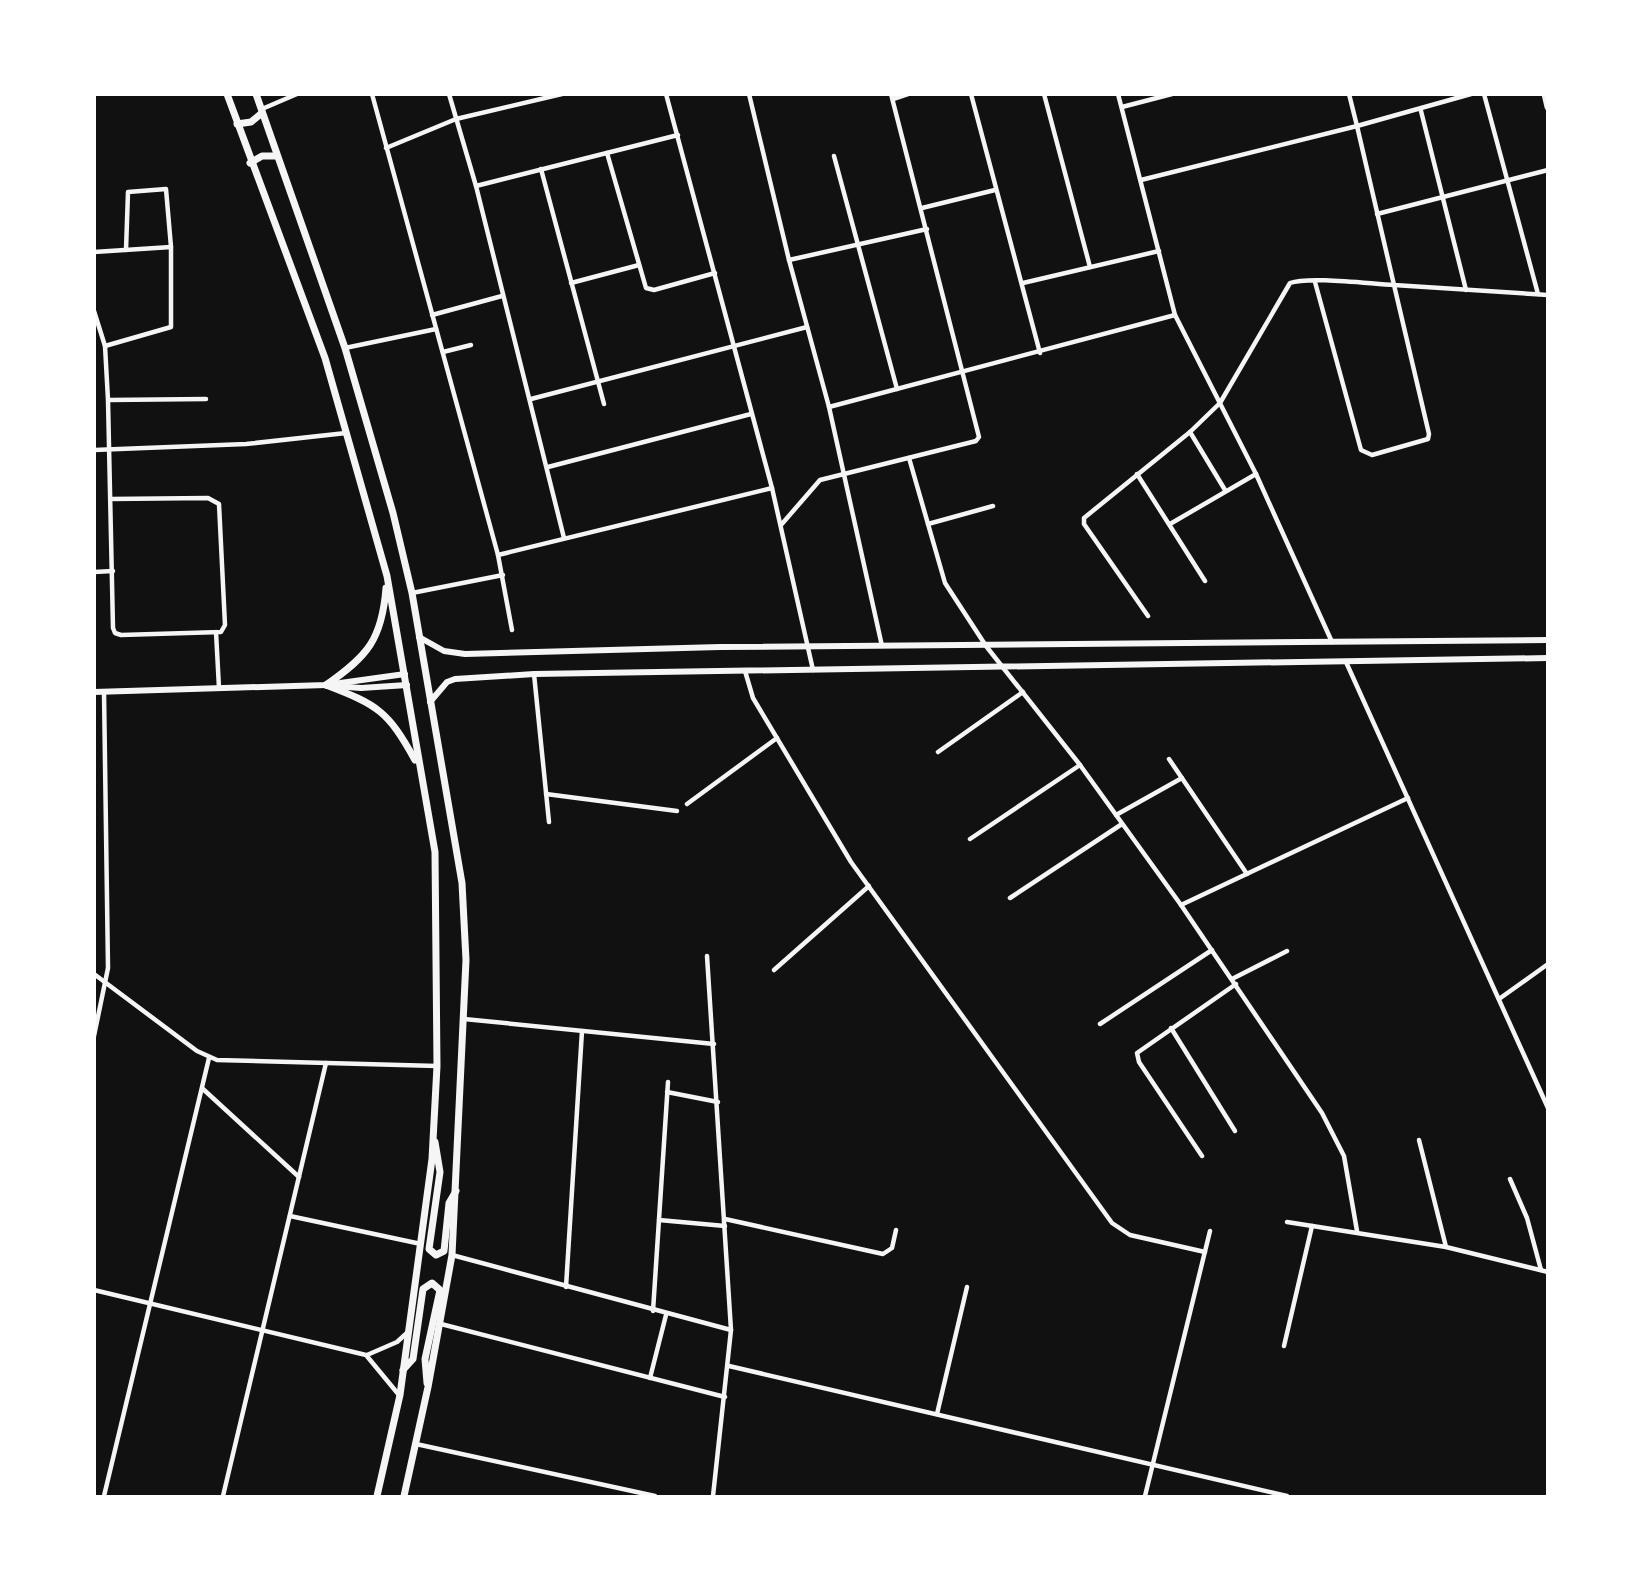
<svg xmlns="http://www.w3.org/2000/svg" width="1642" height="1591" font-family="Arial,sans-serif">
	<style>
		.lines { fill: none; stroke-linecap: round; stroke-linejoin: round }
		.minor { stroke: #f5f5f5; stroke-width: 4.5 }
		.secondary { stroke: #f5f5f5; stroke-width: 6 }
		.primary { stroke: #f5f5f5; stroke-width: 7 }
	</style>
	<rect width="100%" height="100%" fill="#111"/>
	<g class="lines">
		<g class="minor">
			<path d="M 372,94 L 498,555 L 512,630"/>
			<path d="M 449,94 L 476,186 L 564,538"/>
			<path d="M 666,94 L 772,488 L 813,670"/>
			<path d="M 749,94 L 789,260 L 829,407 L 882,646"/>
			<path d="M 971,94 L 1040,353"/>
			<path d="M 1044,94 L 1090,267"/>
			<path d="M 1118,94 L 1175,315 L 1256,474 L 1332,642"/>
			<path d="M 1471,94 L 1357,126 L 1394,285 L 1548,295"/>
			<path d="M 1484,94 L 1538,294"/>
			<path d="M 893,99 L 908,94"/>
			<path d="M 1122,107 L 1172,94"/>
			<path d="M 262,109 L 297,94"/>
			<path d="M 1421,111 L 1466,290"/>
			<path d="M 386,148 L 456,119 L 562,94"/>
			<path d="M 607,153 L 646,288 L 654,290 L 715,273"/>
			<path d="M 834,156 L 897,389"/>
			<path d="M 541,169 L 604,404"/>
			<path d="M 1141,180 L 1357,126 L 1349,94"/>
			<path d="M 476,186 L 678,135"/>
			<path d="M 922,208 L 995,190"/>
			<path d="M 1377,214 L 1548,170"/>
			<path d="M 94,252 L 171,247"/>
			<path d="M 789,260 L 927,229"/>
			<path d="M 571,283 L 639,265"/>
			<path d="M 1023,283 L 1159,251"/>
			<path d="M 94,311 L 105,346 L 108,400 L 113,628 L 115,633 L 121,635 L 221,632 L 225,625 L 219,504 L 208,498 L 110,499"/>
			<path d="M 432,315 L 502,296"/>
			<path d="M 105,346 L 171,327 L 171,247 L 166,189 L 128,192 L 126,250"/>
			<path d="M 345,348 L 436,329"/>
			<path d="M 443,352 L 471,345"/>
			<path d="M 531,399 L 807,327"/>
			<path d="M 109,400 L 206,399"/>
			<path d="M 829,407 L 1175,315"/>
			<path d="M 1190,432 L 1225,490"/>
			<path d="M 94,450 L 246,444 L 346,433"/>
			<path d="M 909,458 L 945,583 L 986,646 L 1080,765 L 1181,905 L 1322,1113 L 1344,1156 L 1357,1231"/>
			<path d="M 548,467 L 751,414"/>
			<path d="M 1137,474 L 1205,581"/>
			<path d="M 928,524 L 993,506"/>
			<path d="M 1170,524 L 1256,474"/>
			<path d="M 781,525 L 820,480 L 976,441 L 979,437 L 891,94"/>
			<path d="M 498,555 L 772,488"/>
			<path d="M 94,572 L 113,571"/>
			<path d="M 412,593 L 503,575"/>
			<path d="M 1148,616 L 1084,524 L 1084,518 L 1190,432 L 1220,403 L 1290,283 C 1309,276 1371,284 1394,285 L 1429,434 L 1428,439 L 1372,455 L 1361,450 L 1315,282"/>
			<path d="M 216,632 L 219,688"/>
			<path d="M 1346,662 L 1548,1108"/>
			<path d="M 745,671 L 753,698 L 851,862 L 1112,1223 L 1130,1235 L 1205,1252"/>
			<path d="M 534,674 L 549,822"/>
			<path d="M 938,752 L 1023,692"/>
			<path d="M 1169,759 L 1247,874"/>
			<path d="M 546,794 L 677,811"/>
			<path d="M 687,804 L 777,738"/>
			<path d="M 1116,815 L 1182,778"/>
			<path d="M 970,839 L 1080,765"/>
			<path d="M 1010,898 L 1122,824"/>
			<path d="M 1181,905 L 1408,798"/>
			<path d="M 707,956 L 731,1330 L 713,1496"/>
			<path d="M 774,970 L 869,886"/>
			<path d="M 94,974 L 197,1051 L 217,1060 L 437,1066"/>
			<path d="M 1232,979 L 1287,951"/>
			<path d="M 1499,999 L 1548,964"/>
			<path d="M 464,1019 L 714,1044"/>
			<path d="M 1100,1024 L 1212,950"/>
			<path d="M 1171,1028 L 1235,1131"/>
			<path d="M 94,1036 L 108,968 L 104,692"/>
			<path d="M 203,1089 L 299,1177"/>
			<path d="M 667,1092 L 718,1102"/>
			<path d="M 1419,1140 L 1446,1247"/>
			<path d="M 1202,1156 L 1139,1062 L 1137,1053 L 1236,984"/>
			<path d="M 1510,1179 L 1527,1218 L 1541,1270"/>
			<path d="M 290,1216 L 421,1244"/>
			<path d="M 725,1219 L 883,1254 L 892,1248 L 896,1230"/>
			<path d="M 659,1220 L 725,1226"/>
			<path d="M 1287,1222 L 1446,1247 L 1548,1272"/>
			<path d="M 452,1255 L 731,1330"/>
			<path d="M 566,1287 L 582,1031"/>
			<path d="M 94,1290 L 366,1355 L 399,1395"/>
			<path d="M 653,1311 L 668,1082"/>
			<path d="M 441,1324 L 725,1397"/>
			<path d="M 1284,1346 L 1312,1226"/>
			<path d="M 367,1355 L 397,1342 L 408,1332"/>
			<path d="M 729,1366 L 1287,1496"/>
			<path d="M 650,1378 L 666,1315"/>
			<path d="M 937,1414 L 967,1287"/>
			<path d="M 416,1444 L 655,1496"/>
			<path d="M 104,1496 L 209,1058"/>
			<path d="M 223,1496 L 326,1063"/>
			<path d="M 1145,1496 L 1210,1231"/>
		</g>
		<g class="secondary">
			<path d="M 419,637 L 444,651 L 465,654 L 720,647 L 1548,640"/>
			<path d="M 335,686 L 361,688 L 407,685"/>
			<path d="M 94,692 L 326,685 L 405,674"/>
			<path d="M 430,702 L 447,682 L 455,679 L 534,674 L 1548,658"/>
		</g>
		<g class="primary">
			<path d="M 227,94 L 325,358 L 387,576 L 435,852 L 437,1066 L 432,1159 L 400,1395 L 377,1496"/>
			<path d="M 256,94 L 345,348 L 393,513 L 412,593 L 462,883 L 466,960 L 452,1255 L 428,1387 L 404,1496"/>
			<path d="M 1545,94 L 1548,107"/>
			<path d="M 237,124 L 251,122 L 262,113"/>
			<path d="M 250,163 L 262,156 L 276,156"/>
			<path d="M 326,685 C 368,656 382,639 386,588"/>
			<path d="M 326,685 C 378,705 388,711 415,760"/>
			<path d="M 435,1142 L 440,1172 L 429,1249 L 436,1255 L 444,1251 L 449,1203 L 456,1191"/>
			<path d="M 403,1370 L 413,1359 L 423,1289 L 432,1283 L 440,1290 L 425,1359 L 427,1383"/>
		</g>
	</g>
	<rect width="1642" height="1591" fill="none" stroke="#ffffff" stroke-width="192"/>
</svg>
